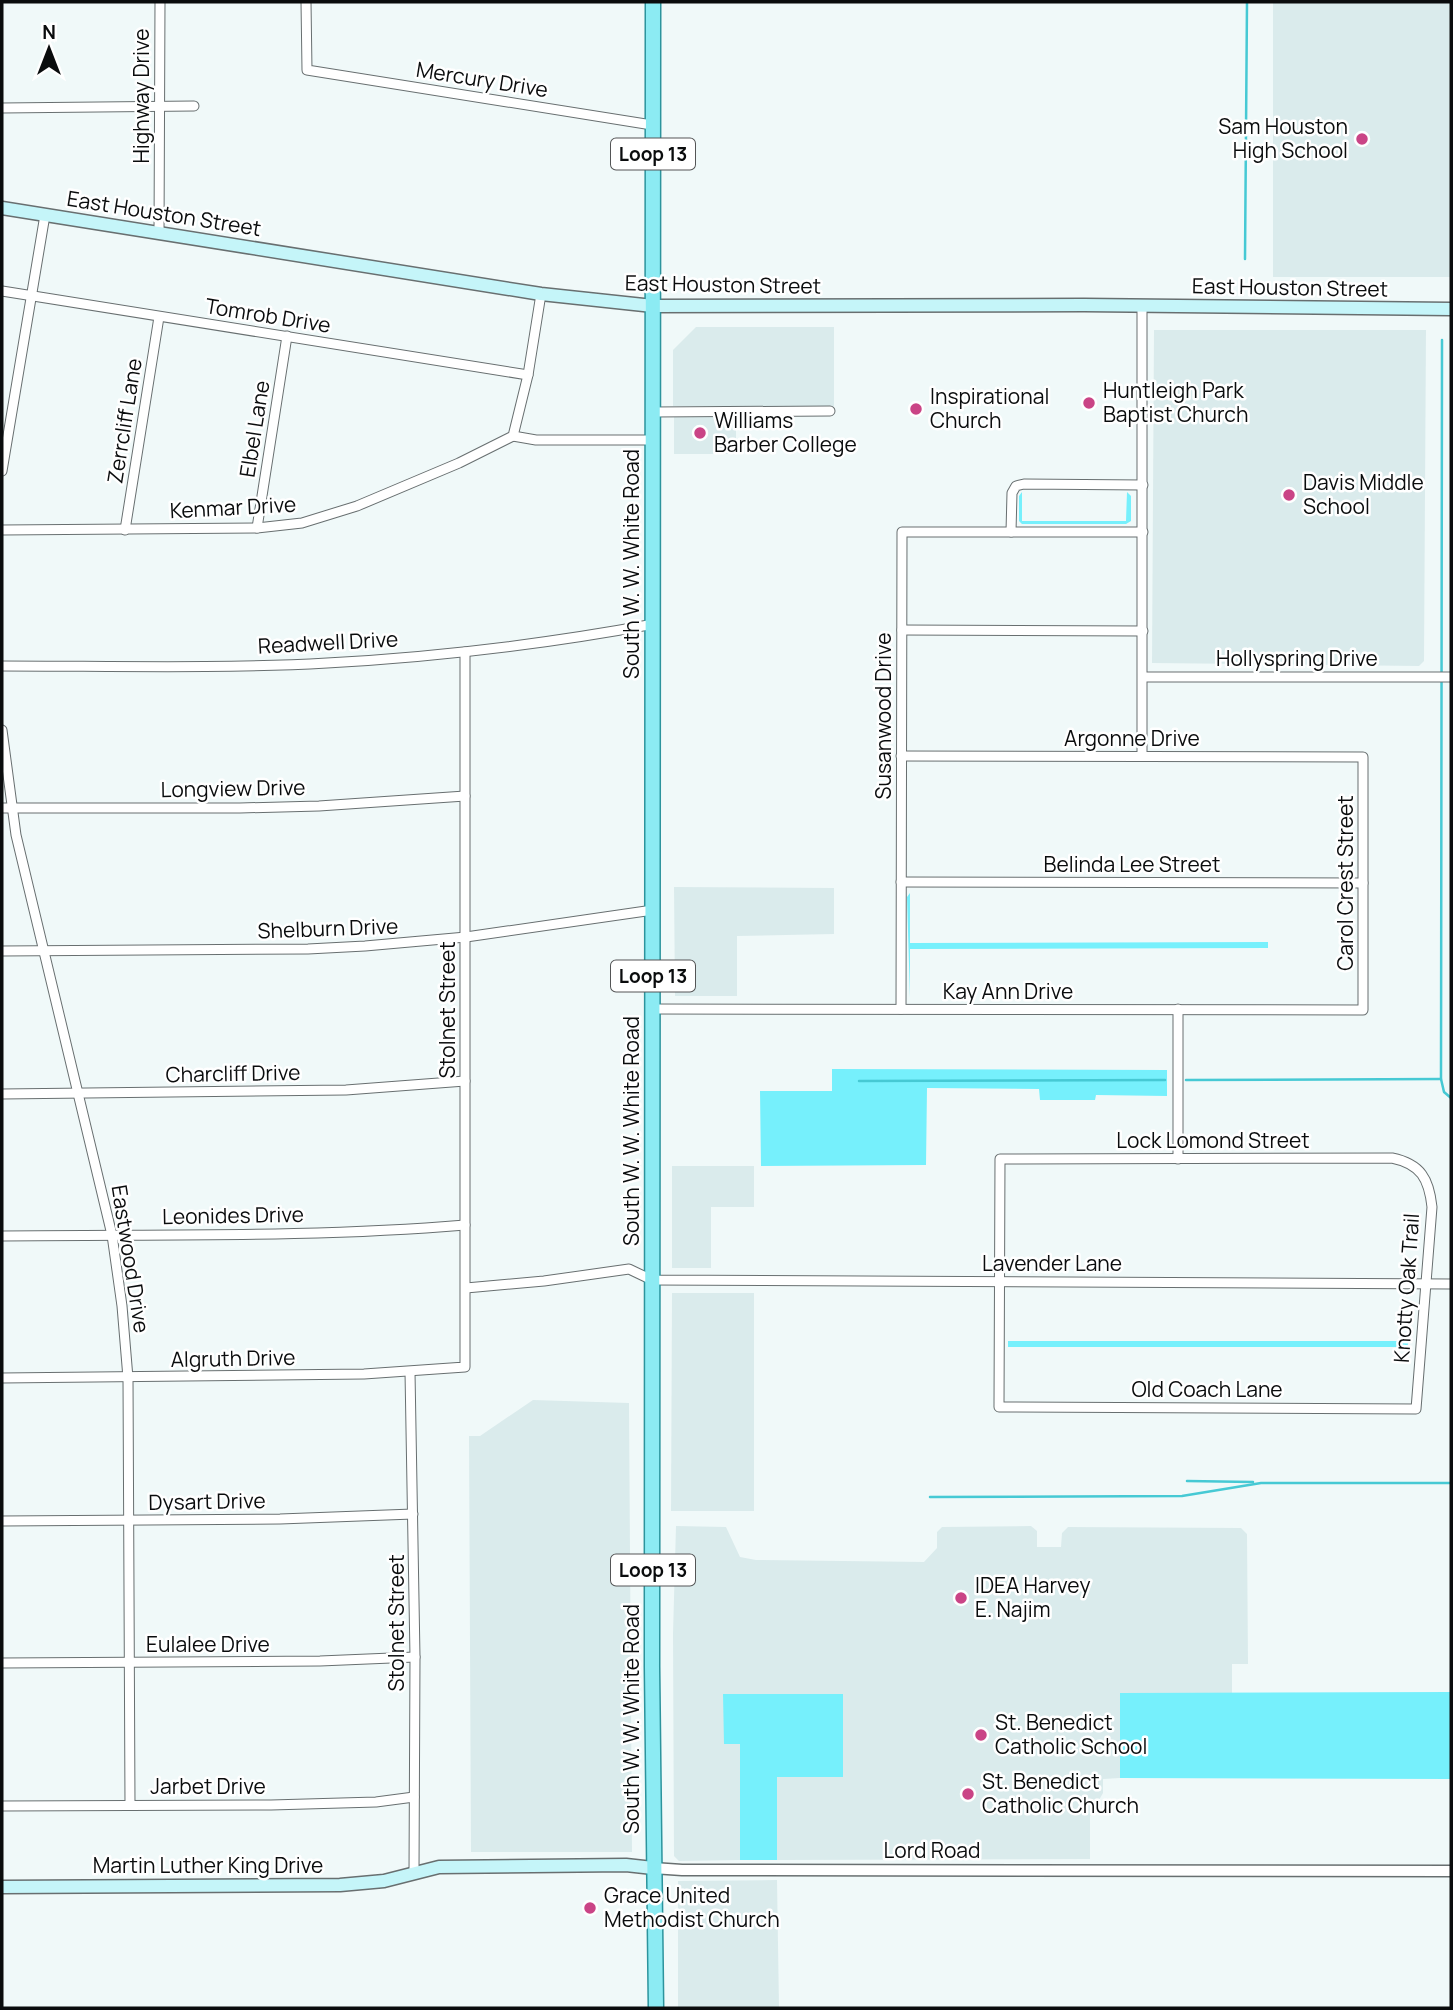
<svg xmlns="http://www.w3.org/2000/svg" width="1453" height="2010" font-family="Manrope,sans-serif">
	<style>
		.built { fill: #daebec }
		.green { fill: #76f0fc }
		.lines { fill: none; stroke-linecap: round; stroke-linejoin: round }
		.stream { stroke: #46c9d4; stroke-width: 2.5 }
		.minor-casing { stroke: #686f70; stroke-width: 11 }
		.tertiary-casing { stroke: #686f70; stroke-width: 13 }
		.secondary-casing { stroke: #686f70; stroke-width: 15 }
		.primary-casing { stroke: #2c949d; stroke-width: 17 }
		.minor { stroke: #fff; stroke-width: 9 }
		.tertiary { stroke: #fff; stroke-width: 10 }
		.secondary { stroke: #c5f5f9; stroke-width: 12 }
		.primary { stroke: #8cebf3; stroke-width: 14 }
		.poi-dot { fill: #ca4486; stroke: #fff; stroke-width: 2.5 }
		.labels { text-anchor: middle; stroke-width: 5; stroke-linejoin: round; paint-order: stroke }
		.shield { fill: #fff; stroke: #545556; stroke-width: 2 }
		.shield-label { font-size: 19px; font-weight: bold; fill: #0a0c0d }
		.street-label { font-size: 21px; fill: #0a0c0d; stroke: #fff }
		.poi-label { font-size: 21px; fill: #0a0c0d; stroke: #fff; text-anchor: start }
	</style>
	<rect width="100%" height="100%" fill="#f0f9f9"/>
	<g class="built">
		<rect x="1273" y="2" width="178" height="275"/>
		<path d="M 696,327 L 834,327 L 834,406 L 673,406 L 673,350 Z"/>
		<path d="M 1154,330 L 1426,330 L 1424,661 L 1419,666 L 1152,663 Z"/>
		<rect x="674" y="417" width="62" height="37"/>
		<path d="M 674,887 L 834,888 L 834,934 L 737,936 L 737,996 L 675,996 Z"/>
		<path d="M 672,1166 L 754,1166 L 754,1207 L 711,1207 L 711,1268 L 672,1268 Z"/>
		<path d="M 672,1293 L 754,1293 L 754,1511 L 671,1511 Z"/>
		<path d="M 533,1400 L 629,1403 L 632,1852 L 471,1852 L 469,1436 L 480,1436 Z"/>
		<path d="M 676,1526 L 726,1527 L 740,1557 L 756,1560 L 924,1562 L 937,1548 L 937,1532 L 942,1527 L 1031,1526 L 1037,1531 L 1037,1547 L 1061,1547 L 1062,1533 L 1068,1527 L 1241,1528 L 1247,1534 L 1248,1664 L 1232,1664 L 1232,1694 L 1120,1693 L 1120,1778 L 1103,1779 L 1103,1793 L 1090,1816 L 1090,1859 L 777,1860 L 777,1777 L 843,1695 L 724,1695 L 724,1743 L 740,1744 L 740,1860 L 679,1861 L 674,1856 L 673,1634 Z"/>
		<path d="M 777,1880 L 779,2008 L 678,2008 L 678,1881 Z"/>
	</g>
	<g class="green">
		<path d="M 1022,492 L 1022,521 L 1126,521 L 1127,492 L 1131,496 L 1131,521 L 1126,524 L 1022,524 L 1019,521 L 1019,496 Z"/>
		<path d="M 910,893 L 910,943 L 1268,942 L 1268,948 L 910,949 L 910,998 L 907,897 Z"/>
		<path d="M 832,1069 L 1167,1070 L 1167,1096 L 1096,1095 L 1095,1100 L 1040,1100 L 1039,1089 L 927,1088 L 926,1165 L 761,1166 L 760,1091 L 832,1091 Z"/>
		<path d="M 1008,1341 L 1409,1341 L 1407,1347 L 1008,1347 Z"/>
		<path d="M 1451,1692 L 1451,1779 L 1120,1778 L 1120,1693 Z"/>
		<path d="M 723,1694 L 843,1694 L 843,1777 L 777,1777 L 777,1860 L 740,1860 L 740,1744 L 724,1744 Z"/>
	</g>
	<g class="lines">
		<g class="stream">
			<path d="M 1245,259 L 1247,2"/>
			<path d="M 1442,340 L 1441,1079 L 1444,1092 L 1451,1098"/>
			<path d="M 1186,1080 L 1441,1079"/>
			<path d="M 859,1081 L 1165,1080"/>
			<path d="M 1187,1481 L 1253,1482"/>
			<path d="M 930,1497 L 1182,1496 L 1261,1483 L 1451,1483"/>
		</g>
		<g class="minor-casing">
			<g id="minor">
				<path d="M 306,2 L 307,70 L 652,125"/>
				<path d="M 2,108 L 194,106"/>
				<path d="M 159,233 L 160,2"/>
				<path d="M 2,291 L 528,375"/>
				<path d="M 1142,306 L 1142,756"/>
				<path d="M 653,412 L 830,411"/>
				<path d="M 513,436 L 536,440 L 653,440"/>
				<path d="M 2,471 L 45,215"/>
				<path d="M 257,528 L 287,336"/>
				<path d="M 2,530 L 257,528 L 302,523 L 357,506 L 459,463 L 513,436 L 528,375 L 541,294"/>
				<path d="M 125,530 L 159,317"/>
				<path d="M 1011,532 L 1012,493 L 1016,486 L 1024,484 L 1143,485"/>
				<path d="M 902,630 L 1143,631"/>
				<path d="M 2,666 C 110,666 219,669 327,663 C 437,657 546,644 654,624"/>
				<path d="M 1143,677 L 1451,677"/>
				<path d="M 2,730 L 16,835 L 112,1235 L 122,1306 L 128,1378 L 130,1805"/>
				<path d="M 2,808 L 240,808 L 319,806 L 465,796"/>
				<path d="M 901,882 L 1363,883"/>
				<path d="M 2,951 L 308,949 L 365,946 L 466,937 L 653,910"/>
				<path d="M 654,1009 L 1363,1010 L 1363,757 L 901,756"/>
				<path d="M 901,1009 L 902,532 L 1143,532"/>
				<path d="M 2,1094 L 346,1090 L 465,1081"/>
				<path d="M 1392,1158 C 1421,1164 1429,1179 1432,1207 L 1416,1409 L 999,1407 L 1000,1159 Z"/>
				<path d="M 1178,1159 L 1178,1009"/>
				<path d="M 2,1236 C 156,1234 311,1238 465,1225"/>
				<path d="M 466,1288 L 544,1281 L 629,1269 L 652,1280 L 1451,1284"/>
				<path d="M 410,1372 L 415,1657 L 414,1873"/>
				<path d="M 2,1378 L 364,1374 L 465,1367 L 465,652"/>
				<path d="M 2,1521 L 280,1519 L 413,1514"/>
				<path d="M 2,1663 L 320,1661 L 415,1657"/>
				<path d="M 2,1806 L 271,1805 L 376,1802 L 414,1797"/>
			</g>
		</g>
		<g class="tertiary-casing">
			<path id="tertiary" d="M 653,1868 L 682,1870 L 1451,1871"/>
		</g>
		<g class="secondary-casing">
			<g id="secondary">
				<path d="M 2,208 L 541,294 L 653,306 L 1084,305 L 1451,309"/>
				<path d="M 2,1887 L 340,1885 L 384,1881 L 439,1867 L 626,1865 L 653,1868"/>
			</g>
		</g>
		<g class="primary-casing">
			<path id="primary" d="M 653,2 L 652,1667 L 656,2008"/>
		</g>
		<use href="#minor" class="minor"/>
		<use href="#tertiary" class="tertiary"/>
		<use href="#secondary" class="secondary"/>
		<use href="#primary" class="primary"/>
	</g>
	<g class="poi-dot">
		<circle cx="1362" cy="139" r="7"/>
		<circle cx="1089" cy="403" r="7"/>
		<circle cx="916" cy="409" r="7"/>
		<circle cx="700" cy="433" r="7"/>
		<circle cx="1289" cy="495" r="7"/>
		<circle cx="961" cy="1598" r="7"/>
		<circle cx="981" cy="1735" r="7"/>
		<circle cx="968" cy="1794" r="7"/>
		<circle cx="590" cy="1908" r="7"/>
	</g>
	<g class="labels">
		<g class="shield">
			<rect x="611" y="138.5" width="84" height="31" rx="5"/>
			<rect x="611" y="960.5" width="84" height="31" rx="5"/>
			<rect x="611" y="1554.5" width="84" height="31" rx="5"/>
		</g>
		<g class="shield-label">
			<text x="653" y="161">Loop 13</text>
			<text x="653" y="983">Loop 13</text>
			<text x="653" y="1577">Loop 13</text>
		</g>
		<g class="street-label">
			<text transform="translate(482 80) rotate(9)" y="7">Mercury Drive</text>
			<text transform="translate(142 96) rotate(-90)" y="7">Highway Drive</text>
			<text transform="translate(164 214) rotate(9)" y="7">East Houston Street</text>
			<text transform="translate(723 285) rotate(1)" y="7">East Houston Street</text>
			<text transform="translate(1290 288) rotate(1)" y="7">East Houston Street</text>
			<text transform="translate(268 316) rotate(9)" y="7">Tomrob Drive</text>
			<text transform="translate(125 421) rotate(-81)" y="7">Zerrcliff Lane</text>
			<text transform="translate(255 429) rotate(-81)" y="7">Elbel Lane</text>
			<text transform="translate(233 508) rotate(-3)" y="7">Kenmar Drive</text>
			<text transform="translate(632 564) rotate(-90)" y="7">South W. W. White Road</text>
			<text transform="translate(328 643) rotate(-3)" y="7">Readwell Drive</text>
			<text x="1297" y="666">Hollyspring Drive</text>
			<text transform="translate(884 716) rotate(-90)" y="7">Susanwood Drive</text>
			<text x="1132" y="746">Argonne Drive</text>
			<text transform="translate(233 789) rotate(-1)" y="7">Longview Drive</text>
			<text x="1132" y="872">Belinda Lee Street</text>
			<text transform="translate(1346 883) rotate(-90)" y="7">Carol Crest Street</text>
			<text transform="translate(328 929) rotate(-2)" y="7">Shelburn Drive</text>
			<text x="1008" y="999">Kay Ann Drive</text>
			<text transform="translate(448 1010) rotate(-90)" y="7">Stolnet Street</text>
			<text transform="translate(233 1074) rotate(-1)" y="7">Charcliff Drive</text>
			<text transform="translate(632 1131) rotate(-90)" y="7">South W. W. White Road</text>
			<text x="1213" y="1148">Lock Lomond Street</text>
			<text transform="translate(233 1216) rotate(-1)" y="7">Leonides Drive</text>
			<text transform="translate(130 1259) rotate(81)" y="7">Eastwood Drive</text>
			<text x="1052" y="1271">Lavender Lane</text>
			<text transform="translate(1407 1288) rotate(-86)" y="7">Knotty Oak Trail</text>
			<text transform="translate(233 1359) rotate(-1)" y="7">Algruth Drive</text>
			<text x="1207" y="1397">Old Coach Lane</text>
			<text transform="translate(207 1502) rotate(-1)" y="7">Dysart Drive</text>
			<text transform="translate(397 1623) rotate(-90)" y="7">Stolnet Street</text>
			<text x="208" y="1652">Eulalee Drive</text>
			<text transform="translate(632 1719) rotate(-90)" y="7">South W. W. White Road</text>
			<text x="208" y="1794">Jarbet Drive</text>
			<text x="932" y="1858">Lord Road</text>
			<text x="208" y="1873">Martin Luther King Drive</text>
		</g>
		<g class="poi-label">
			<text x="1348" y="134" text-anchor="end">Sam Houston<tspan x="1348" dy="24">High School</tspan></text>
			<text x="1103" y="398">Huntleigh Park<tspan x="1103" dy="24">Baptist Church</tspan></text>
			<text x="930" y="404">Inspirational<tspan x="930" dy="24">Church</tspan></text>
			<text x="714" y="428">Williams<tspan x="714" dy="24">Barber College</tspan></text>
			<text x="1303" y="490">Davis Middle<tspan x="1303" dy="24">School</tspan></text>
			<text x="975" y="1593">IDEA Harvey<tspan x="975" dy="24">E. Najim</tspan></text>
			<text x="995" y="1730">St. Benedict<tspan x="995" dy="24">Catholic School</tspan></text>
			<text x="982" y="1789">St. Benedict<tspan x="982" dy="24">Catholic Church</tspan></text>
			<text x="604" y="1903">Grace United<tspan x="604" dy="24">Methodist Church</tspan></text>
		</g>
	</g>
	<rect width="1453" height="2010" fill="none" stroke="#0a0c0d" stroke-width="7"/>
	<g transform="translate(49 49)" stroke="#ffffff" stroke-width="5" paint-order="stroke">
	<path d="M0-5L12 26L0 18L-12 26Z" fill="#0a0c0d"/>
	<text y="-10" font-size="19" font-weight="bold" text-anchor="middle" fill="#0a0c0d">N</text>
	</g>
</svg>
